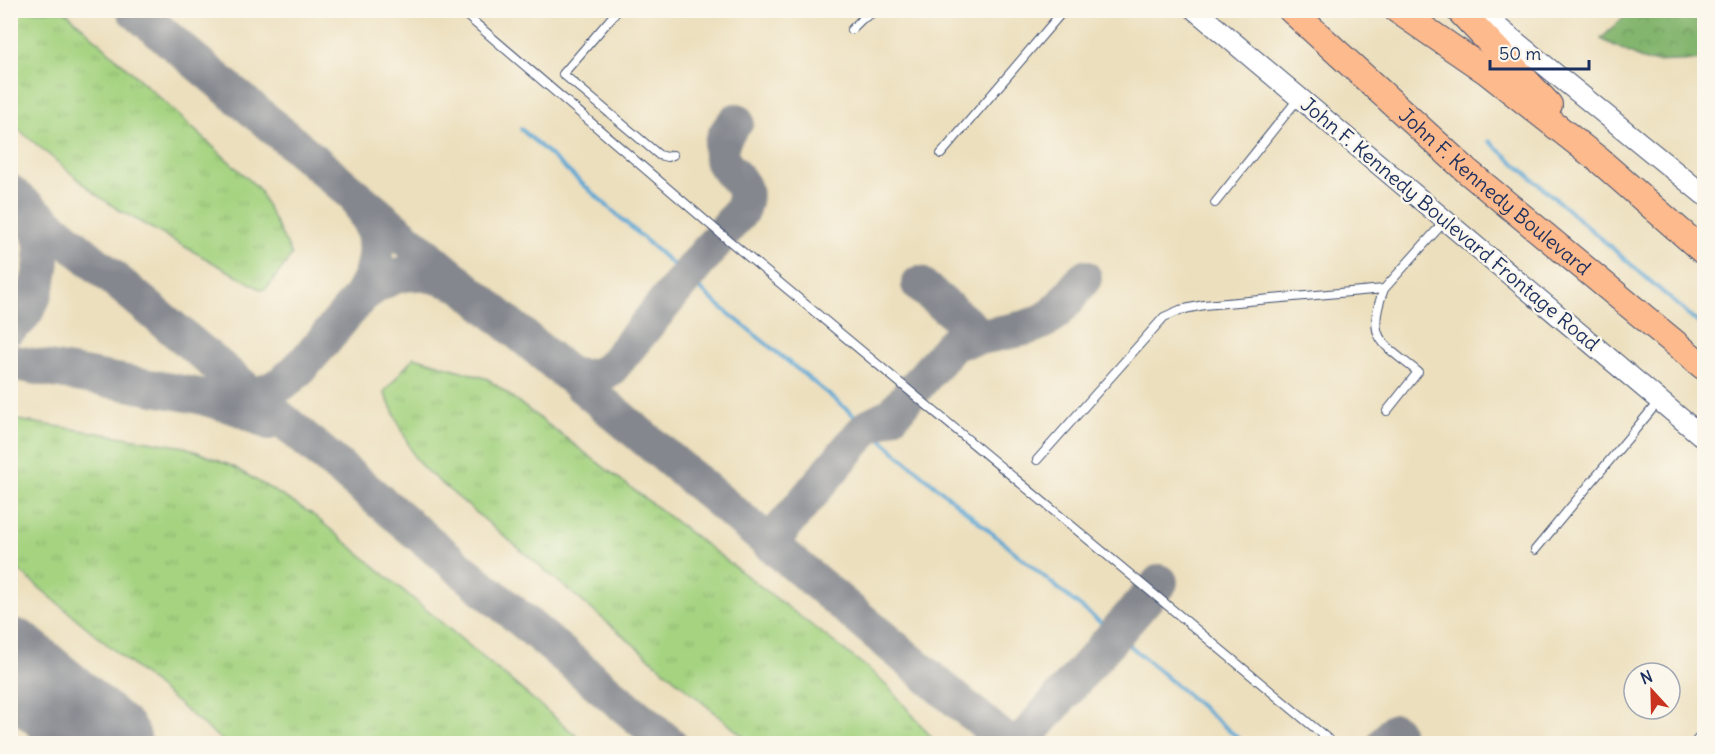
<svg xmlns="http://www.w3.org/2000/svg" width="1715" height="754" font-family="Delius,sans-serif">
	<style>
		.grass { fill: url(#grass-tufts); stroke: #60816f; stroke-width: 1.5 }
		.forest { fill: url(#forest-crowns); stroke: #507266; stroke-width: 1.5 }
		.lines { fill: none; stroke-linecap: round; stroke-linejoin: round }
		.stream { stroke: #5ba6d3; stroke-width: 4 }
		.taxiway { stroke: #84878e; stroke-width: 36 }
		.runway { stroke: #84878e; stroke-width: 88 }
		.service-casing { stroke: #3a496c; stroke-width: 10 }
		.tertiary-casing { stroke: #3a496c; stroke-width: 22 }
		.trunk-casing { stroke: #3a496c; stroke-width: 28 }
		.service { stroke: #fff; stroke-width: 8 }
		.tertiary { stroke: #fff; stroke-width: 20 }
		.trunk { stroke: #fcba8d; stroke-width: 26 }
		.labels { text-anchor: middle; stroke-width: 5; stroke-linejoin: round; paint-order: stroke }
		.street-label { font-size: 20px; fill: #1b2f5e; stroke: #fbf7ec }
	</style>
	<defs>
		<pattern id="grass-tufts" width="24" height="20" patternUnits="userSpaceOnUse" patternTransform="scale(1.5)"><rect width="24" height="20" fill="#a5d380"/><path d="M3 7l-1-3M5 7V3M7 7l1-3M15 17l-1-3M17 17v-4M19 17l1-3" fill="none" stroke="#8db571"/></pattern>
		<pattern id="forest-crowns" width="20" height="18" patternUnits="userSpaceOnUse" patternTransform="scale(1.5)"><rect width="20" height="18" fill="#84b56e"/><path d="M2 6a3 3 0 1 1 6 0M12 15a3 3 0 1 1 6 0" fill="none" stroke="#6b945e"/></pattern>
	</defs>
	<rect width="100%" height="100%" fill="#fbf7ec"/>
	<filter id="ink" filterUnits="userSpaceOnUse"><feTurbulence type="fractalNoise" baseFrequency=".0167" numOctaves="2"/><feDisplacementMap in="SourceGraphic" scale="12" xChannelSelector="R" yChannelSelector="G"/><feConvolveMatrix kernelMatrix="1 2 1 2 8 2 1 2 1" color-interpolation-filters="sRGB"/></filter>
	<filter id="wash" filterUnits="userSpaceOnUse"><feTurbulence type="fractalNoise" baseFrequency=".008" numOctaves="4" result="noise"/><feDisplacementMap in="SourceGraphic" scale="24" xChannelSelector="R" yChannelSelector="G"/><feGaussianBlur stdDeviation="1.35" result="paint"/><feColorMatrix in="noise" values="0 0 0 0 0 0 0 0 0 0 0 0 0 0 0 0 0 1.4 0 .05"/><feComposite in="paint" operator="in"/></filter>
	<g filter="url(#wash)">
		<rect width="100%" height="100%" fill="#ecdfbd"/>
		<g class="grass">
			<path d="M 10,11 L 65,11 L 258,188 L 292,255 L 268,287 L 262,290 L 119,210 L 98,196 L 11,123 Z"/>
			<path d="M 414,357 L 488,379 L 869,669 L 894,693 L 936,743 L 751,743 L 423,468 L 414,456 L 384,392 Z"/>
			<path d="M 11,419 L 185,447 L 234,467 L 311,513 L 585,743 L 225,743 L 11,564 Z"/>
		</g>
		<path class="forest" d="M 1630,11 L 1704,11 L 1704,60 L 1648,62 L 1601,39 Z"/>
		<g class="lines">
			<g class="stream">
				<path d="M 521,129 L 716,303 L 849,411 L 900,456 L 1072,600 L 1134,649 L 1245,744"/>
				<path d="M 1489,141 L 1704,328"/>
			</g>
			<g class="taxiway">
				<path d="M 134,10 L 1009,744"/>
				<path d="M 10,192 L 670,744"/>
				<path d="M 919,284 L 981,336"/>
				<path d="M 360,297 C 393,270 416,267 456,283"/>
				<path d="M 10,327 C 14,324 18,321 21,318 C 37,298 45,265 41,240 C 38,228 31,216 25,206"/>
				<path d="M 10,362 L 199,396 L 239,408 L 269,422"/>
				<path d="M 568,374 C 584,379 596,378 610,369 L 741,211 C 750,188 742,184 728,169 C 713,152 724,134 736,121"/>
				<path d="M 234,398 C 277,397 295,374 321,344 C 334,328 347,313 360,297 C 373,276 381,249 371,225 C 367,217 362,209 358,200"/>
				<path d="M 759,534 C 768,536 773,537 780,531 L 861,434 L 869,426 L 893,414 L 952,344 C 981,333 1026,334 1050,317 C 1061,310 1075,289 1084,278"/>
				<path d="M 1023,744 L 1026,737 L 1160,582"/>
				<path d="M 1385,744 L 1395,731"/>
			</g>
			<path class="runway" d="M 10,662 L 108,744"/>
		</g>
	</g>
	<g filter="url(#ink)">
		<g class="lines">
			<g class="service-casing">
				<g id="service">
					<path d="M 460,10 L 721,234 L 1334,744"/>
					<path d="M 618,10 L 563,74 L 659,155 L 667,157 L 673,155"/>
					<path d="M 851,30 L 862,19 L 878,10"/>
					<path d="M 941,154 L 1064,10"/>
					<path d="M 1215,203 L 1298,99"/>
					<path d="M 1384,289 C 1365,339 1382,343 1418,372 L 1387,411"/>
					<path d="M 1037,460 L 1164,317 L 1180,310 L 1204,305 L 1384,289 L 1444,222"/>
					<path d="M 1535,550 L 1659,401"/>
					<path d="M 1694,744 L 1704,731"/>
				</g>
			</g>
			<g class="tertiary-casing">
				<g id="tertiary">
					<path d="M 1195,10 L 1704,438"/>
					<path d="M 1477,10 L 1704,195"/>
				</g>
			</g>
			<g class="trunk-casing">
				<g id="trunk">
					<path id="s1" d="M 1291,10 L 1467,171 L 1704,367"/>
					<path d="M 1397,10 L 1486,71 L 1599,160 L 1704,252"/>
					<path d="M 1459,10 L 1549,105"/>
				</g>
			</g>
			<use href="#service" class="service"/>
			<use href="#tertiary" class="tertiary"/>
			<use href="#trunk" class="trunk"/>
		</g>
	</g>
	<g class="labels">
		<g class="street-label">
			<text dy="7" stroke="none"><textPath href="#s1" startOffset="273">John F. Kennedy Boulevard</textPath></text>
			<text transform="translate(1450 224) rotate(40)" y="7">John F. Kennedy Boulevard Frontage Road</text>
		</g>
	</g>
	<rect width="1715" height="754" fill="none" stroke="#fbf7ec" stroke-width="36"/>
	<g transform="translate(1652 691) rotate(338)"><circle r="28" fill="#fbf7ec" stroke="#a1a7b3" stroke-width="1.5"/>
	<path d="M0-4.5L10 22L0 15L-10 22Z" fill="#c8321e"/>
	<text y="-9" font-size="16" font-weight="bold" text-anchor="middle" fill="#1b2f5e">N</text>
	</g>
	<path d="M1490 60v9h99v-9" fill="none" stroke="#1b2f5e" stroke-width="3"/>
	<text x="1499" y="60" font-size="18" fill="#1b2f5e" stroke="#fbf7ec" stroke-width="4.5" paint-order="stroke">50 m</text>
</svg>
